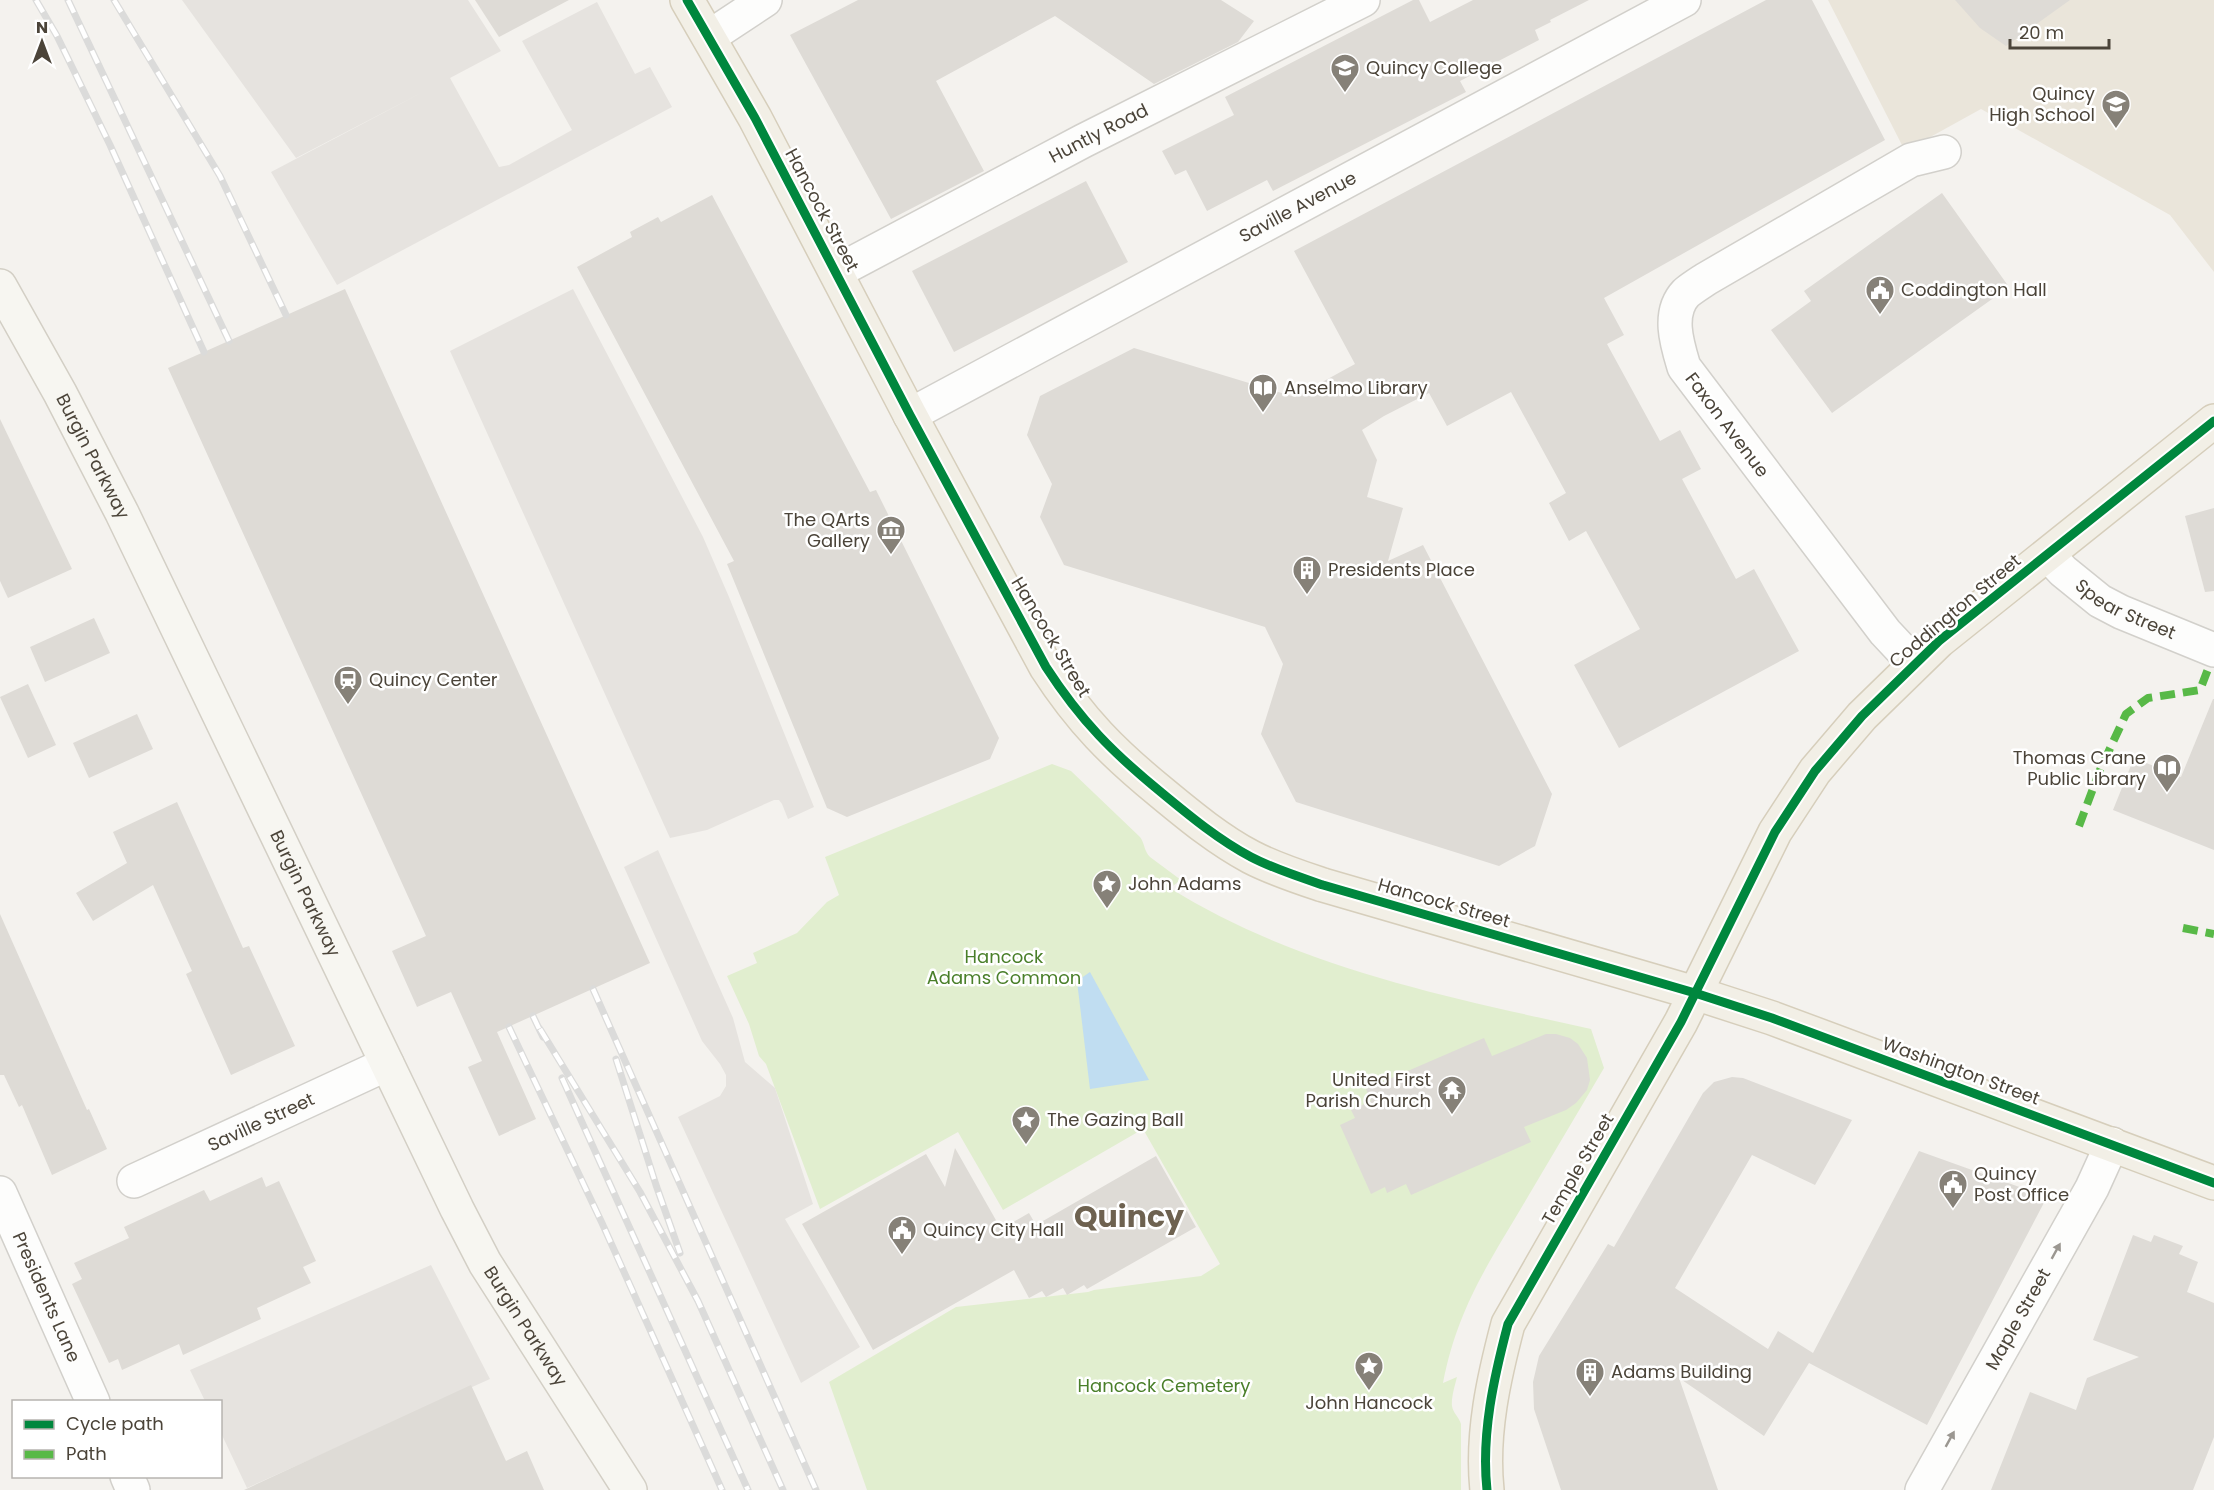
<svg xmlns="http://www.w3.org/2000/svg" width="2214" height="1490" font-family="Poppins,sans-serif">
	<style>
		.education { fill: #eae5da }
		.green { fill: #e1eecf }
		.parking { fill: #e6e3df }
		.water { fill: #c0ddf1 }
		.building { fill: #dedbd6 }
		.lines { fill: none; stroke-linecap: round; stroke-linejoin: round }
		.minor-casing { stroke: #d2d0cb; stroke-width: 36 }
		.tertiary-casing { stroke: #d2d0cb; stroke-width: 36 }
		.secondary-casing { stroke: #d3cfc5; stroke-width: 36 }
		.primary-casing { stroke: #d6cebb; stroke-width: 36 }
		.minor { stroke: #fdfdfc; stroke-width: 33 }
		.tertiary { stroke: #fdfdfc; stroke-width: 33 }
		.secondary { stroke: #f7f6f1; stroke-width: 33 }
		.primary { stroke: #f2efe6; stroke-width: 33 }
		.rail-casing { stroke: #dbdbda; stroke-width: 7 }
		.rail { stroke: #fff; stroke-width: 4.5; stroke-dasharray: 14; stroke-linecap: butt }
		.quiet { stroke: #58b947; stroke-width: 8; stroke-dasharray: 15 8; stroke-linecap: butt }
		.cycleway-casing { stroke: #fff; stroke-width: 13 }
		.cycleway { stroke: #00873e; stroke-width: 9 }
		.oneway { fill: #9b9791 }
		.labels { text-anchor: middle; stroke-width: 5; stroke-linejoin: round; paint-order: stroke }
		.poi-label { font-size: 18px; fill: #4b4439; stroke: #fff; text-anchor: start }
		.street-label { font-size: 18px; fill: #4b4439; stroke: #fff }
		.park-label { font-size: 18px; fill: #4a7f2a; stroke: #fff }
		.town-label { font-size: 30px; font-weight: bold; fill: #6e6250; stroke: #fff }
	</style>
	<rect width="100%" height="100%" fill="#f4f2ee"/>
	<path class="education" d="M 1828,0 L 2214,0 L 2214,272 L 2170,215 L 1981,109 L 1905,151 Z"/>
	<path class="green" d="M 1052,764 L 1071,771 L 1140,837 C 1145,844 1144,851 1150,857 L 1181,880 L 1170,888 C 1296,967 1447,997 1591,1029 L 1604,1068 C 1577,1114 1550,1159 1523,1205 C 1486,1267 1457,1311 1443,1383 L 1457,1377 C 1455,1385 1451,1398 1452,1406 C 1453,1413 1459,1417 1461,1424 L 1461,1490 L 867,1490 L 829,1382 L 956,1307 L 1088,1292 L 1094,1290 L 1201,1276 L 1220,1264 L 1143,1129 L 1003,1210 L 958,1132 L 820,1209 L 766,1064 L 759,1056 L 749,1024 L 727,976 L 757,963 L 753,953 L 797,933 L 827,902 L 839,895 L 825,857 Z"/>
	<g class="parking">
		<path d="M 182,0 L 468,0 L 501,51 L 450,78 L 499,167 L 509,165 L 572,130 L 522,41 L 597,2 L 635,74 L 650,67 L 672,107 L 337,285 L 271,172 L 423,92 L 296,158 Z"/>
		<path d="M 573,289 L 703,537 L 729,597 L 814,807 L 788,819 L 782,804 L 779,800 L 774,800 L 707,830 L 670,838 L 450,351 Z"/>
		<path d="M 658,850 L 733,1018 L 745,1062 L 775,1088 L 813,1204 L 785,1219 L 860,1347 L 801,1383 L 678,1117 L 720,1096 L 726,1086 L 726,1075 L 720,1064 L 702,1041 L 624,867 Z"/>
		<path d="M 431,1265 L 490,1379 L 247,1488 L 221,1433 L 220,1402 L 205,1401 L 190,1370 Z"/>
	</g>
	<path class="water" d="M 1090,972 L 1149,1080 L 1090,1089 L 1077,981 Z"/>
	<g class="building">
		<path d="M 475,0 L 569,0 L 499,37 Z"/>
		<path d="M 858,0 L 1221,0 L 1254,21 L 1238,42 L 1154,84 L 1055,16 L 936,81 L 984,171 L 891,219 L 790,35 Z"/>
		<path d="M 1413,0 L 1419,0 L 1430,22 L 1473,0 L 1589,0 L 1550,20 L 1551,22 L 1535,30 L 1539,40 L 1460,81 L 1466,92 L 1273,191 L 1267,180 L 1207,211 L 1186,170 L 1175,175 L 1162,151 L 1234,115 L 1225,97 Z"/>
		<path d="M 1766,0 L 1812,0 L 1885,140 L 1604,298 L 1624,335 L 1607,344 L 1660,441 L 1680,430 L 1701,469 L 1682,479 L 1736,579 L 1754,569 L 1799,651 L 1619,748 L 1574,665 L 1640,629 L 1586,531 L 1569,541 L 1549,503 L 1566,493 L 1511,392 L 1447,426 L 1429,393 L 1384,416 L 1362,430 L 1377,460 L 1367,497 L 1403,508 L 1388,561 L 1423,545 L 1552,794 L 1535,846 L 1499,866 L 1296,802 L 1261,734 L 1283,664 L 1265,627 L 1064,565 L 1040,517 L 1052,484 L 1027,435 L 1040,396 L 1134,348 L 1295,397 L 1355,364 L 1294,251 Z"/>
		<path d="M 1955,0 L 2070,0 L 2006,46 L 1980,28 Z"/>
		<path d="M 1086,181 L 1128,262 L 954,352 L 912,271 Z"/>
		<path d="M 1942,193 L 2009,287 L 1832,413 L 1771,330 L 1811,301 L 1804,291 Z"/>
		<path d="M 712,195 L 870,492 L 876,490 L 999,738 L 990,759 L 847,817 L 827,808 L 727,564 L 734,561 L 577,267 L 632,237 L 630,232 L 658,217 L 661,222 Z"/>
		<path d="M 345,289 L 650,963 L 497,1032 L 536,1119 L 499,1136 L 468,1067 L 482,1061 L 451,992 L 417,1007 L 392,951 L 426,936 L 168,368 Z"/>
		<path d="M 0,419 L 72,569 L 8,598 L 0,581 Z"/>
		<path d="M 2214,508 L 2214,591 L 2205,592 L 2185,516 Z"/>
		<path d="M 94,618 L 110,653 L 45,682 L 30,647 Z"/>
		<path d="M 28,684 L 56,745 L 28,758 L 0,697 Z"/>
		<path d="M 2213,699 L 2214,699 L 2214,850 L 2113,810 L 2134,758 L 2181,777 Z"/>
		<path d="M 137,714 L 153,749 L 89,778 L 73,743 Z"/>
		<path d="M 177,802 L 243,948 L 249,946 L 295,1046 L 231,1075 L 186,974 L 192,971 L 153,885 L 93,921 L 76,893 L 127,863 L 113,832 Z"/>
		<path d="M 0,914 L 87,1110 L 89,1109 L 107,1149 L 52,1175 L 22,1105 L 19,1107 L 4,1075 L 0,1075 Z"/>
		<path d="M 1546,1034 L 1556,1034 L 1570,1038 L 1578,1044 L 1587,1058 L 1590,1080 L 1587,1090 L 1576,1103 L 1566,1110 L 1524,1127 L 1531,1142 L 1411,1195 L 1406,1184 L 1387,1193 L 1385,1187 L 1371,1194 L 1340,1125 L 1355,1118 L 1351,1110 L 1371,1101 L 1366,1089 L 1484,1038 L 1492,1056 Z"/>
		<path d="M 1732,1077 L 1743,1078 L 1852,1120 L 1815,1185 L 1752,1155 L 1675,1288 L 1768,1349 L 1778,1331 L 1813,1353 L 1919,1151 L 2047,1197 L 1927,1425 L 1809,1363 L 1764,1436 L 1679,1378 L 1718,1490 L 1561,1490 L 1534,1409 L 1533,1382 L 1539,1356 L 1608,1244 L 1614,1247 L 1703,1093 L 1714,1082 Z"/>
		<path d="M 955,1148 L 1001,1229 L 1029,1213 L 1036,1225 L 1156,1156 L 1196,1227 L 1087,1289 L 1084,1285 L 1067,1295 L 1063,1288 L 1046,1297 L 1042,1291 L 1029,1298 L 1014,1270 L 873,1350 L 802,1224 L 926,1154 L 945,1187 Z"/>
		<path d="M 262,1177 L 266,1187 L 279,1181 L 316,1261 L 303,1267 L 311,1283 L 257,1308 L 261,1319 L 183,1355 L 179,1344 L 122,1370 L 118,1359 L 109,1363 L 72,1284 L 82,1279 L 74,1263 L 129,1238 L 124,1227 L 204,1190 L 210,1201 Z"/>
		<path d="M 2133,1235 L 2151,1242 L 2154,1235 L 2183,1246 L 2179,1254 L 2198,1262 L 2187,1292 L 2214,1303 L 2214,1437 L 2193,1490 L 1991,1490 L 2030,1392 L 2076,1410 L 2087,1378 L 2139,1357 L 2093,1340 Z"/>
		<path d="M 471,1385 L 506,1461 L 527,1451 L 544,1490 L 244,1490 Z"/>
	</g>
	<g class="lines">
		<g class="minor-casing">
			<g id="minor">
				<path id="s1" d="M 836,272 L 1083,141 L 1363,0"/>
				<path id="s2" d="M 910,415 L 1684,0"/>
				<path id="s3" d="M 2048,555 L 2063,571 L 2100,601 L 2121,612 L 2214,650"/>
				<path d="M 1914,663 L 1885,632 L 1684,367 C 1677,344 1667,313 1686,293 C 1692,288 1700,283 1706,279 L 1911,160 L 1944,152"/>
				<path id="s4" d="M 134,1181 L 387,1064"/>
				<path id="s5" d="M 0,1193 L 93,1402"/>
				<path d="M 127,1476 L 133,1490"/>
				<path id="s6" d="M 1922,1490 L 2092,1188 L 2112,1144"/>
			</g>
		</g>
		<g class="tertiary-casing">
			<path id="tertiary" d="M 709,37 L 765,0"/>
		</g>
		<g class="secondary-casing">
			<g id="secondary">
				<path id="s7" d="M 0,286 L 60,393 L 122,513 L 457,1209 L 485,1263 L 630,1490"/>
			</g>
		</g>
		<g class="primary-casing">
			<g id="primary">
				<path d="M 687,0 L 755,118 L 910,415 L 1046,667 C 1081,721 1113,753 1162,793 C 1191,817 1219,840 1251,857 C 1274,869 1299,877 1323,885 L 1695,993 L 1772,1018 L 2214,1183"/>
				<path d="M 1487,1490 C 1481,1434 1494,1377 1508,1324 L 1681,1022 L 1775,832 L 1815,771 L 1862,716 L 1939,641 L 2214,421"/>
			</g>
		</g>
		<use href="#minor" class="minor"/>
		<use href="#tertiary" class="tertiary"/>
		<use href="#secondary" class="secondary"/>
		<use href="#primary" class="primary"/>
		<g class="rail-casing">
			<g id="rail">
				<path d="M 36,0 L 57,36 L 110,145 L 204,352"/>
				<path d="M 68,0 L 229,341"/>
				<path d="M 114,0 L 220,176 L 286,315"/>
				<path d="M 593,989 L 816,1490"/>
				<path d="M 533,1016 L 543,1037"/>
				<path d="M 509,1027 L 602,1223 L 722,1490"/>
				<path d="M 540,1029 L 640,1192 L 698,1301 L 783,1490"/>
				<path d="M 616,1059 L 656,1185 L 680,1253"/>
				<path d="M 562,1078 L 748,1490"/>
			</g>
		</g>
		<use href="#rail" class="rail"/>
		<g class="quiet">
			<path d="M 2079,826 L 2100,770 L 2126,714 L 2148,698 L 2200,690 L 2208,669"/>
			<path d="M 2183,928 L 2214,934"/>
		</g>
		<g class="cycleway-casing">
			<g id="cycleway">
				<path d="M 687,0 L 755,118 L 910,415 L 1046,667 C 1081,721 1113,753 1162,793 C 1191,817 1219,840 1251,857 C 1274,869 1299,877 1323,885 L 1695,993 L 1772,1018 L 2214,1183"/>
				<path d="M 1487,1490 C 1481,1434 1494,1377 1508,1324 L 1681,1022 L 1775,832 L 1815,771 L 1862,716 L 1939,641 L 2214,421"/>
			</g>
		</g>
		<use href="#cycleway" class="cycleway"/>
	</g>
	<defs><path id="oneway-solid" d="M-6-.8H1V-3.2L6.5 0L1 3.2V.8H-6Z" transform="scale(1.5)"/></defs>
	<g class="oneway">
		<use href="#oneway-solid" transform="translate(2056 1251) rotate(-61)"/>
		<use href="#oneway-solid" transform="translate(1950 1439) rotate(-61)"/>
	</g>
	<defs>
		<g id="university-pin" transform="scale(1.5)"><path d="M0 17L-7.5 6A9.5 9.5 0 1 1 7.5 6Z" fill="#868178" stroke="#fff"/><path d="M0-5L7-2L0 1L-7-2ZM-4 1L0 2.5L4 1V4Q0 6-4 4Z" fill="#fff"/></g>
		<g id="school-pin" transform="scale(1.5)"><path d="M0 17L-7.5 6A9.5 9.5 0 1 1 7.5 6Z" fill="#868178" stroke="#fff"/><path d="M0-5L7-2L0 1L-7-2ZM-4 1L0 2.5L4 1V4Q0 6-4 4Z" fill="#fff"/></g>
		<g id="civic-pin" transform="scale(1.5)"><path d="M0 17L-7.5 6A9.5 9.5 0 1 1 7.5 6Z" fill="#868178" stroke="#fff"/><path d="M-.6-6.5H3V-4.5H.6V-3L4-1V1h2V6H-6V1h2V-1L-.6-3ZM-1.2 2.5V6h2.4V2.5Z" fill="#fff"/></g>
		<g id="library-pin" transform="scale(1.5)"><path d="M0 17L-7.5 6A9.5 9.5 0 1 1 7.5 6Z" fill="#868178" stroke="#fff"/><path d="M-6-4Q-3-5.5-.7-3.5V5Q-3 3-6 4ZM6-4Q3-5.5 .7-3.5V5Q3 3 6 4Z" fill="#fff"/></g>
		<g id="museum-pin" transform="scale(1.5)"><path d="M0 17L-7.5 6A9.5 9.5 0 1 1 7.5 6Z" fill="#868178" stroke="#fff"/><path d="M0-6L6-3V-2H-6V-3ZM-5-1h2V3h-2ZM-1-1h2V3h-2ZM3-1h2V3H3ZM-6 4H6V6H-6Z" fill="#fff"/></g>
		<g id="building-pin" transform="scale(1.5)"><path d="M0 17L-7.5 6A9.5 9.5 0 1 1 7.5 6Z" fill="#868178" stroke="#fff"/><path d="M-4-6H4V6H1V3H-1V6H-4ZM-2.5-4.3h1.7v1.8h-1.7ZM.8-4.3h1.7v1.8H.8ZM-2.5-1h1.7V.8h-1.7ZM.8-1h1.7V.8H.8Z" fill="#fff"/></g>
		<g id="station-pin" transform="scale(1.5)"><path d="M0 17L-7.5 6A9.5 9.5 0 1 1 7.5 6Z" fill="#868178" stroke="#fff"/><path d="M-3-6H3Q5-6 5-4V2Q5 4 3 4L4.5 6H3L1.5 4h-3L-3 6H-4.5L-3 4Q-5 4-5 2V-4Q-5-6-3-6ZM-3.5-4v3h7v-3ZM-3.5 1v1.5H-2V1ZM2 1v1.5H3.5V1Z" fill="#fff"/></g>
		<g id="sight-pin" transform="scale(1.5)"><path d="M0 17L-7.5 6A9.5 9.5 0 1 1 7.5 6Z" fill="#868178" stroke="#fff"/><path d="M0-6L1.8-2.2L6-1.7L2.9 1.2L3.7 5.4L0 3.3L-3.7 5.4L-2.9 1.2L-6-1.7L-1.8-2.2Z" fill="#fff"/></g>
		<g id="temple-pin" transform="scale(1.5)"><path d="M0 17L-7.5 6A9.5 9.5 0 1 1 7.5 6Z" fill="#868178" stroke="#fff"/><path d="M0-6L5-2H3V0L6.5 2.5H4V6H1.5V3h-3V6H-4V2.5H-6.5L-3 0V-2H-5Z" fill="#fff"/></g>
	</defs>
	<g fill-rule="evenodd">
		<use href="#university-pin" x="1345" y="68"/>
		<use href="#school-pin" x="2116" y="104"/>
		<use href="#civic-pin" x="1880" y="290"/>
		<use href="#library-pin" x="1263" y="388"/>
		<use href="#museum-pin" x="891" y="530"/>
		<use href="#building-pin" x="1307" y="570"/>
		<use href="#station-pin" x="348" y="680"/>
		<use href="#library-pin" x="2167" y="768"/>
		<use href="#sight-pin" x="1107" y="884"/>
		<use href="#temple-pin" x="1452" y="1090"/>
		<use href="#sight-pin" x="1026" y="1120"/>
		<use href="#civic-pin" x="1953" y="1184"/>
		<use href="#civic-pin" x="902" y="1230"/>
		<use href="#sight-pin" x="1369" y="1366"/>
		<use href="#building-pin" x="1590" y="1372"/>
	</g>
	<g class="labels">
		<g class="poi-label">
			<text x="1366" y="74">Quincy College</text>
			<text x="2095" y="100" text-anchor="end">Quincy<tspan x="2095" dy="21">High School</tspan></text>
			<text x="1901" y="296">Coddington Hall</text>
			<text x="1284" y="394">Anselmo Library</text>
			<text x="870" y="526" text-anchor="end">The QArts<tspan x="870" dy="21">Gallery</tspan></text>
			<text x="1328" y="576">Presidents Place</text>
			<text x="369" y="686">Quincy Center</text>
			<text x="2146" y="764" text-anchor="end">Thomas Crane<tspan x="2146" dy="21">Public Library</tspan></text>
			<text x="1128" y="890">John Adams</text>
			<text x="1431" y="1086" text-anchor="end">United First<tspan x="1431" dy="21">Parish Church</tspan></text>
			<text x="1047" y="1126">The Gazing Ball</text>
			<text x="1974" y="1180">Quincy<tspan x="1974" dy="21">Post Office</tspan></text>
			<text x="923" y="1236">Quincy City Hall</text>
			<text x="1611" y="1378">Adams Building</text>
			<text x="1369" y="1409" text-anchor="middle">John Hancock</text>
		</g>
		<g class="street-label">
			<text dy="6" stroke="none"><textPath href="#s1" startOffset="297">Huntly Road</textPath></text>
			<text dy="6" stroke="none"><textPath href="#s2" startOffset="440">Saville Avenue</textPath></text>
			<text transform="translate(822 210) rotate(62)" y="6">Hancock Street</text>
			<text transform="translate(1727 425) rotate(53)" y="6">Faxon Avenue</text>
			<text dy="6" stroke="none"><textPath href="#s7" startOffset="194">Burgin Parkway</textPath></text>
			<text dy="6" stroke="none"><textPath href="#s3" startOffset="96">Spear Street</textPath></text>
			<text transform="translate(1955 611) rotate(-40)" y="6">Coddington Street</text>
			<text transform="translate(1051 637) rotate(59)" y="6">Hancock Street</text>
			<text dy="6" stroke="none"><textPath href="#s7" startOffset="680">Burgin Parkway</textPath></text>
			<text transform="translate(1444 903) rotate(16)" y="6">Hancock Street</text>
			<text transform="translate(1961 1071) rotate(20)" y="6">Washington Street</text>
			<text dy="6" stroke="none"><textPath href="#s4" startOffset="140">Saville Street</textPath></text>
			<text transform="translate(1578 1169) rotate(-60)" y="6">Temple Street</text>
			<text dy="6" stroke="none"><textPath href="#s5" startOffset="114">Presidents Lane</textPath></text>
			<text dy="6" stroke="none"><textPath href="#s6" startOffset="196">Maple Street</textPath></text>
			<text dy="6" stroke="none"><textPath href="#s7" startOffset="1166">Burgin Parkway</textPath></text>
		</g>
		<g class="park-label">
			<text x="1004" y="963">Hancock<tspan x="1004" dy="21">Adams Common</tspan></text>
			<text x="1164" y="1392">Hancock Cemetery</text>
		</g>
		<g class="town-label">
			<text x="1129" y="1227">Quincy</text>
		</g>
	</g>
	<rect x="12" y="1400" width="210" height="78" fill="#ffffff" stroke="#b7b4b0" stroke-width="1.5"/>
	<rect x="24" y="1420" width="30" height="9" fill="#00873e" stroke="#b7b4b0" stroke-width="1.5"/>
	<text x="66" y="1430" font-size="18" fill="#4b4439">Cycle path</text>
	<rect x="24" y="1450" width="30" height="9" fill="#58b947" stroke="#b7b4b0" stroke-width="1.5"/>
	<text x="66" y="1460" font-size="18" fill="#4b4439">Path</text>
	<g transform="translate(42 42)" stroke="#ffffff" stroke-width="4.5" paint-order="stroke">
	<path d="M0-4.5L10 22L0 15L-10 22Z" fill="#4b4439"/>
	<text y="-9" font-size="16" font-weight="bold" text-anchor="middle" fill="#4b4439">N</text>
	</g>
	<path d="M2010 39v9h99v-9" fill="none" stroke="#4b4439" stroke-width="3"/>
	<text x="2019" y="39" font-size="18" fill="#4b4439" stroke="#ffffff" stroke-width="4.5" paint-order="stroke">20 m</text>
</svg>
